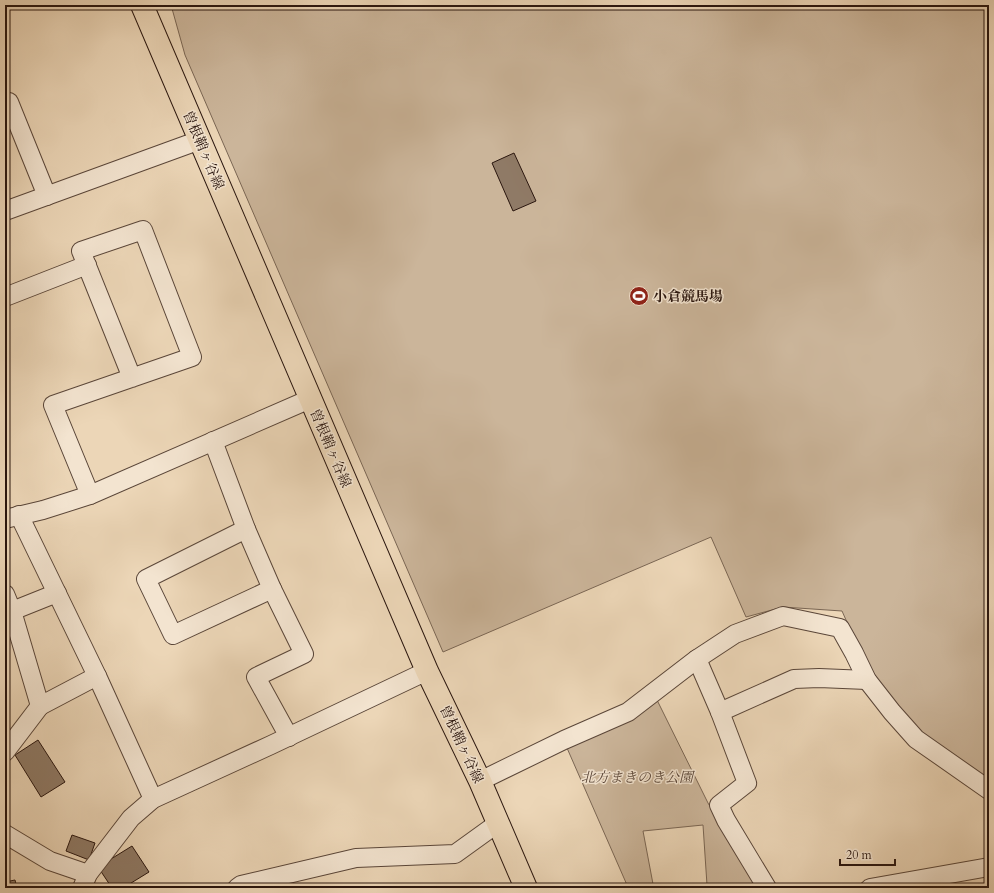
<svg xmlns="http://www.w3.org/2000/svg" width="994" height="893" font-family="Cardo,'Noto Serif JP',serif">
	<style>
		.green { fill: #cbb59a; stroke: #7a6654 }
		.building { fill: #8f7a66; stroke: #2a160f }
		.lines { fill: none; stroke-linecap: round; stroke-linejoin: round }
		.minor-casing { stroke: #5a4639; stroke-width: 20 }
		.major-casing { stroke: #2a160f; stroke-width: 24 }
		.minor { stroke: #f3e4d0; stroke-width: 18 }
		.major { stroke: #ecd6b7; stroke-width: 22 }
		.labels { text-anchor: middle; stroke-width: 3; stroke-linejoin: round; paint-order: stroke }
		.street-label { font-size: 14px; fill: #2a160f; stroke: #f3e4d0 }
		.poi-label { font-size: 14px; font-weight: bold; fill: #2a160f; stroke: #f3e4d0; text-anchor: start }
		.park-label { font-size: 14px; font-style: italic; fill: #5a4639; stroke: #f3e4d0 }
	</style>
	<rect width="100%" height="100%" fill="#ecd6b7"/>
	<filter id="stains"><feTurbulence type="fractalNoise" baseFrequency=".005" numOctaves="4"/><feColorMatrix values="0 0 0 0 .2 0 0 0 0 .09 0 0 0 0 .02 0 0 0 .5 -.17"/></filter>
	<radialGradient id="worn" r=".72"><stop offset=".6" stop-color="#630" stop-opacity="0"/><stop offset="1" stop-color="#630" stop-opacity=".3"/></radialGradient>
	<g class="green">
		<path d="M 171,5 L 989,5 L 989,782 L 924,736 L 882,689 L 854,638 L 842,611 L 783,607 L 746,617 L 711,537 L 443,652 L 185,55 Z"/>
		<path d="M 657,700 L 708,803 L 758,888 L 716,888 L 707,885 L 703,825 L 643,831 L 653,884 L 627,885 L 567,748 Z"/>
	</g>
	<g class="building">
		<path d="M 514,153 L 536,201 L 513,211 L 492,163 Z"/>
		<path d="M 38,740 L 65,782 L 41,797 L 15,755 Z"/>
		<path d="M 72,835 L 95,843 L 89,860 L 66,851 Z"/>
		<path d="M 132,846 L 149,872 L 123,888 L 112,888 L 98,867 Z"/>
		<path d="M 15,880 L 17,888 L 5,888 L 5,882 Z"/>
	</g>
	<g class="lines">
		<g class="minor-casing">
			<g id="minor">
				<path d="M 9,102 L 47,196"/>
				<path d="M 5,211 L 200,140"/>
				<path d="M 5,297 L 87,265"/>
				<path d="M 213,441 L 246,529 L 272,589 L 304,654 L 256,677 L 289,737"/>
				<path d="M 90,495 L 53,405 L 192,357 L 143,230 L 81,251 L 132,378"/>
				<path d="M 19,515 L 97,676"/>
				<path d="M 5,519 L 43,510 L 90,495 L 310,399"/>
				<path d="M 246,529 L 146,579 L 173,635 L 272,589"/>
				<path d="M 5,594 L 12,611 L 40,706 L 97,676 L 153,799"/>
				<path d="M 12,611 L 57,593"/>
				<path d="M 697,659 L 720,712 L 747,783 L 719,805 L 726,820 L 767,888"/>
				<path d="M 720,712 L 794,679 L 819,678 L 867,680"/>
				<path d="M 5,752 L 40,706"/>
				<path d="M 480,781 L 564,740 L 628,712 L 697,659 L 735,634 L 783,616 L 840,628 L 854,653 L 867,680 L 892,712 L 916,739 L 989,790"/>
				<path d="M 5,834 L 50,861 L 88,874"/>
				<path d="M 82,888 L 88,874 L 131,818 L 153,799 L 271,745 L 427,671"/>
				<path d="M 237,888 L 241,885 L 356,858 L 455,854 L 498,823"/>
				<path d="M 870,888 L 989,867"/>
			</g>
		</g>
		<g class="major-casing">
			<path id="major" d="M 142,5 L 427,671 L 480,781 L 526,888"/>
		</g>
		<use href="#minor" class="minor"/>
		<use href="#major" class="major"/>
	</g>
	<defs>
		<g id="stadium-disc" transform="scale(1)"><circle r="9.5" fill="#8f2418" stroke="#f3e4d0"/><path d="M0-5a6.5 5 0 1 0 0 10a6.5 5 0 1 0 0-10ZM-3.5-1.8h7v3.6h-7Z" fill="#fff"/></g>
	</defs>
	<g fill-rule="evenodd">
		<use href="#stadium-disc" x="639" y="296"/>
	</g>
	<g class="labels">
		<g class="street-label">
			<text transform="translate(204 150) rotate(67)" y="5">曽根鞘ヶ谷線</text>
			<text transform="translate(331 448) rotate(67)" y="5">曽根鞘ヶ谷線</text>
			<text transform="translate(462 744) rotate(65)" y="5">曽根鞘ヶ谷線</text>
		</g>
		<g class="poi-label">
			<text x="653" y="301">小倉競馬場</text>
		</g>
		<g class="park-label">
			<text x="637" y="782">北方まきのき公園</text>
		</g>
	</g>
	<rect width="994" height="893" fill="none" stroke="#ecd6b7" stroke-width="20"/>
	<rect x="6" y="6" width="982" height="881" fill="none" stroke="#2a160f" stroke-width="2"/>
	<rect x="10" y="10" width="974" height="873" fill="none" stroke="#2a160f"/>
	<path d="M840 859v6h55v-6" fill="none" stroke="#2a160f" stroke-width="2"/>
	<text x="846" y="859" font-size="12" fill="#2a160f" stroke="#f3e4d0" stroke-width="3" paint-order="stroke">20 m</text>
	<rect width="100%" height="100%" filter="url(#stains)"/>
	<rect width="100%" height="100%" fill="url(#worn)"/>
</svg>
